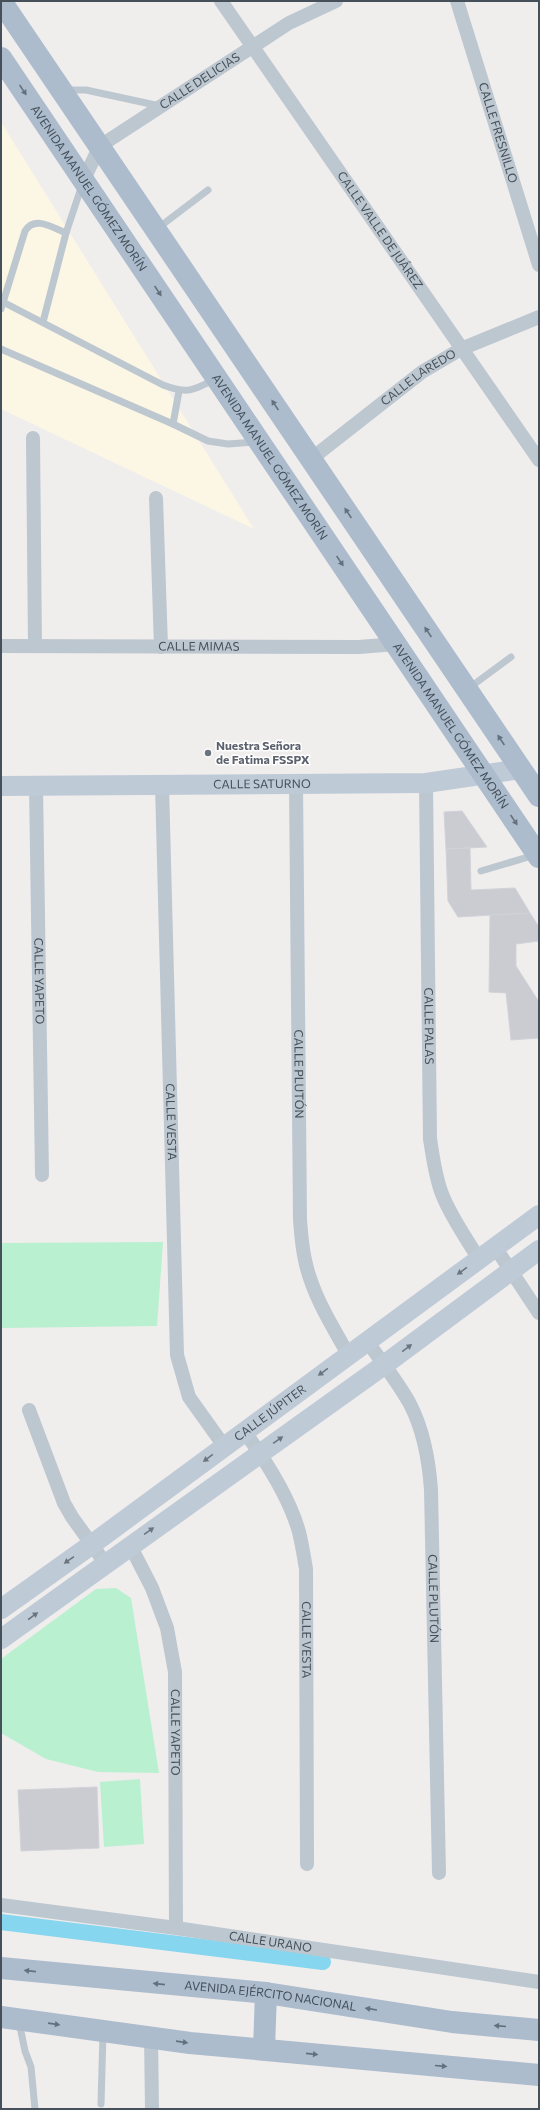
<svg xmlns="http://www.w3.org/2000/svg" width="540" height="2110" font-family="Commissioner,sans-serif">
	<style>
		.commercial { fill: #fcf6e5 }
		.green { fill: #b9f0d0 }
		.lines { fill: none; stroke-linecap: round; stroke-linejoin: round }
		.canal { stroke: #85d6ee; stroke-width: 16 }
		.building { fill: #caccd2; stroke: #d1d3d9 }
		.lane { stroke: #bdc7d0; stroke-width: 7 }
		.street { stroke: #bdc7d0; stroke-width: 14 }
		.secondary { stroke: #bfcad7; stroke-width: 20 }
		.primary { stroke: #acbccd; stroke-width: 22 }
		.oneway { fill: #64707d }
		.oneway2 { fill: #6a7580 }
		.worship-dot { fill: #6b7280; stroke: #fff; stroke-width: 1.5 }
		.labels { text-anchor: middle; stroke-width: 3; stroke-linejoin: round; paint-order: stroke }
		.street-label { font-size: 12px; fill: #45505b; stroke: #fff }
		.worship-label { font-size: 12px; font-weight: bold; fill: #5b616d; stroke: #fff; text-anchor: start }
	</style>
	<rect width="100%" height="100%" fill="#f0eded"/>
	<path class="commercial" d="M 1,122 L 254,529 L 1,409 Z"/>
	<g class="green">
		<path d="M 163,1242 L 157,1326 L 1,1328 L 1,1243 Z"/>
		<path d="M 116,1588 L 131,1598 L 159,1773 L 98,1772 L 46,1759 L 1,1733 L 1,1659 L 96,1589 Z"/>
		<path d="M 140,1779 L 144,1844 L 104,1847 L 100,1782 Z"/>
	</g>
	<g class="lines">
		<path class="canal" d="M 1,1922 L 323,1962"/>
	</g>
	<g class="building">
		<path d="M 462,811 L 487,847 L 446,849 L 444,812 Z"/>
		<path d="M 470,848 L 471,890 L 515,888 L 530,913 L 458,917 L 448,901 L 446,849 Z"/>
		<path d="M 530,913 L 539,927 L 539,941 L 516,944 L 516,966 L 539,1002 L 539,1038 L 511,1040 L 506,993 L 489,992 L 490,915 Z"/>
		<path d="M 97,1787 L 99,1848 L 21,1851 L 18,1790 Z"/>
	</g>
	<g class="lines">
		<g class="lane">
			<path d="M 66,90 L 86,90 L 160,106"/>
			<path d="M 158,228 L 208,190"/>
			<path d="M 66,233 L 82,185"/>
			<path d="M 3,302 L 163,385 C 187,394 193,391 215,379"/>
			<path d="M 1,309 L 25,231 C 35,215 53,228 66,233 L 43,322"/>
			<path d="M 1,349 L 173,424 L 179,391"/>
			<path d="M 173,424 L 208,441 L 228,444 L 255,442"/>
			<path d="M 469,688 L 511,657"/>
			<path d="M 481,871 L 535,855"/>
			<path d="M 19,2022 L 25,2051 L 31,2067 L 35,2109"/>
			<path d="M 101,2104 L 103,2033"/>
		</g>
		<g class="street">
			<path id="s1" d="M 221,1 L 539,460"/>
			<path id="s2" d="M 457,1 L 539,265"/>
			<path id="s3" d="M 83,181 L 100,146 L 289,23 L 336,1"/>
			<path d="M 33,438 L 35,646"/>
			<path id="s4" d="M 311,459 L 422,372 L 461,349 L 539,317"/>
			<path d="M 156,498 L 161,647"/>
			<path id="s5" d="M 1,646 L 359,647 L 396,644"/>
			<path id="s6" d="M 426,783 L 430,1139 C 433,1157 435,1176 442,1194 C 451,1217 466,1238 479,1259"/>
			<path id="s7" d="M 296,784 L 300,1220 C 301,1233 302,1247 305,1260 C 312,1294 331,1324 348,1354"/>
			<path id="s8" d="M 162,785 L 177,1355 L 189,1397 L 224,1446"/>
			<path id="s9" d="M 36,786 L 42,1175"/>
			<path d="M 495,1247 L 539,1313"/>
			<path id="s10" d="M 367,1341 C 381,1361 398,1382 410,1404 C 424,1431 429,1461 431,1490 L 439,1873"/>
			<path d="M 29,1410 L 64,1503 L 72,1517 L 105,1563"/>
			<path id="s11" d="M 244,1431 C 266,1461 289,1496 299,1532 C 302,1544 304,1557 306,1569 L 307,1864"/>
			<path id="s12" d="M 130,1545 L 152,1588 L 167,1628 L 175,1672 L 176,1928"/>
			<path id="s13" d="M 1,1905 L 176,1928 L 539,1982"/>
			<path d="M 151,2037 L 152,2109"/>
		</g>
		<g class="secondary">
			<path id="s14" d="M 1,786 L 426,783 L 521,769"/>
			<path id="s15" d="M 1,1609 L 91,1545 L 539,1215"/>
			<path d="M 1,1639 L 384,1365 L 539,1250"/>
		</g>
		<g class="primary">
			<path d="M 1,1 L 539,796"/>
			<path id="s16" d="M 1,58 L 539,857"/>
			<path id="s17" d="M 1,1968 L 266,1993 L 452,2022 L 539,2030"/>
			<path d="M 1,2017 L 190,2043 L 539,2075"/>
			<path d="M 264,2049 L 266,1993"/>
		</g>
	</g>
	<defs><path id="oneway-solid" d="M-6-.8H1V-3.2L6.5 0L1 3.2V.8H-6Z"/></defs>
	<g class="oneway">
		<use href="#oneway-solid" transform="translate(23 90) rotate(56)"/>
		<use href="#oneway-solid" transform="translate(158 291) rotate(56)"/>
		<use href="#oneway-solid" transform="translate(275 405) rotate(-124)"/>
		<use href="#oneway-solid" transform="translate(348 513) rotate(-124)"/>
		<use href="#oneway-solid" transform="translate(340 561) rotate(56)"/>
		<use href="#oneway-solid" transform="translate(428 632) rotate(-124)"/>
		<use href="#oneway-solid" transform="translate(501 740) rotate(-124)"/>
		<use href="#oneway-solid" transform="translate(514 820) rotate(56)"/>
		<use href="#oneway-solid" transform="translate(30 1971) rotate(-174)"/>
		<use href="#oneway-solid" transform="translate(159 1984) rotate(-174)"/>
		<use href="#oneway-solid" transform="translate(371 2009) rotate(-171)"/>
		<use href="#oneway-solid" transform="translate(54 2024) rotate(8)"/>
		<use href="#oneway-solid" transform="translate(500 2026) rotate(-175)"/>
		<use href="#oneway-solid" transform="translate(182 2042) rotate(8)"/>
		<use href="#oneway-solid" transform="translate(312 2054) rotate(6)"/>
		<use href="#oneway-solid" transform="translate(441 2066) rotate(5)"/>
	</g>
	<g class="oneway2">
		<use href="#oneway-solid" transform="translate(462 1271) rotate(144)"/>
		<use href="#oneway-solid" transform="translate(407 1348) rotate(-37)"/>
		<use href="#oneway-solid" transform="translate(323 1372) rotate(144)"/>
		<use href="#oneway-solid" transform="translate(278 1440) rotate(-35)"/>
		<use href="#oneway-solid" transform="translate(208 1458) rotate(143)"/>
		<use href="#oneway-solid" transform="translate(149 1531) rotate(-35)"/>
		<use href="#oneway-solid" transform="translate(69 1560) rotate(145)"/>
		<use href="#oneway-solid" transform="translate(33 1616) rotate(-36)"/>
	</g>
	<circle class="worship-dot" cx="208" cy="753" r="4"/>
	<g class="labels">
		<g class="street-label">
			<text dy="4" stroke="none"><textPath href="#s3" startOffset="158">CALLE DELICIAS</textPath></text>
			<text dy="4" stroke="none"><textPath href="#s2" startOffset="138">CALLE FRESNILLO</textPath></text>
			<text dy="4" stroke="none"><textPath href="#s16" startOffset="157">AVENIDA MANUEL GÓMEZ MORÍN</textPath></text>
			<text dy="4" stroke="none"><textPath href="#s1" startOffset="279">CALLE VALLE DE JUÁREZ</textPath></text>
			<text dy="4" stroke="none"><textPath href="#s4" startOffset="135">CALLE LAREDO</textPath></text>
			<text dy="4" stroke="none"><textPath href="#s16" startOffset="481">AVENIDA MANUEL GÓMEZ MORÍN</textPath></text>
			<text dy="4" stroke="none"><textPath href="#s5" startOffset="198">CALLE MIMAS</textPath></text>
			<text dy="4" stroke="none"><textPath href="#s16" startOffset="805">AVENIDA MANUEL GÓMEZ MORÍN</textPath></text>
			<text dy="4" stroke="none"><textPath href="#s14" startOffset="261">CALLE SATURNO</textPath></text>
			<text dy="4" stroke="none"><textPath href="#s9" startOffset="195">CALLE YAPETO</textPath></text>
			<text dy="4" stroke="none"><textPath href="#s6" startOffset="243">CALLE PALAS</textPath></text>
			<text dy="4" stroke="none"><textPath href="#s7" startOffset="290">CALLE PLUTÓN</textPath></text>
			<text dy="4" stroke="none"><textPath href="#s8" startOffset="337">CALLE VESTA</textPath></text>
			<text dy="4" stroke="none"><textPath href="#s15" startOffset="333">CALLE JÚPITER</textPath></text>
			<text dy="4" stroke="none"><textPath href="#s10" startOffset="274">CALLE PLUTÓN</textPath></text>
			<text dy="4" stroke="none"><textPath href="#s11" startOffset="224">CALLE VESTA</textPath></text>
			<text dy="4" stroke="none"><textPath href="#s12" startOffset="196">CALLE YAPETO</textPath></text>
			<text dy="4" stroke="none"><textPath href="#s13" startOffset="272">CALLE URANO</textPath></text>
			<text dy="4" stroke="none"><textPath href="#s17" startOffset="271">AVENIDA EJÉRCITO NACIONAL</textPath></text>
		</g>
		<g class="worship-label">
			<text x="216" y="750">Nuestra Señora<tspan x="216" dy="14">de Fatima FSSPX</tspan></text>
		</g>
	</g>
	<rect width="540" height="2110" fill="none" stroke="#45505b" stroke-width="4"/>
</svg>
